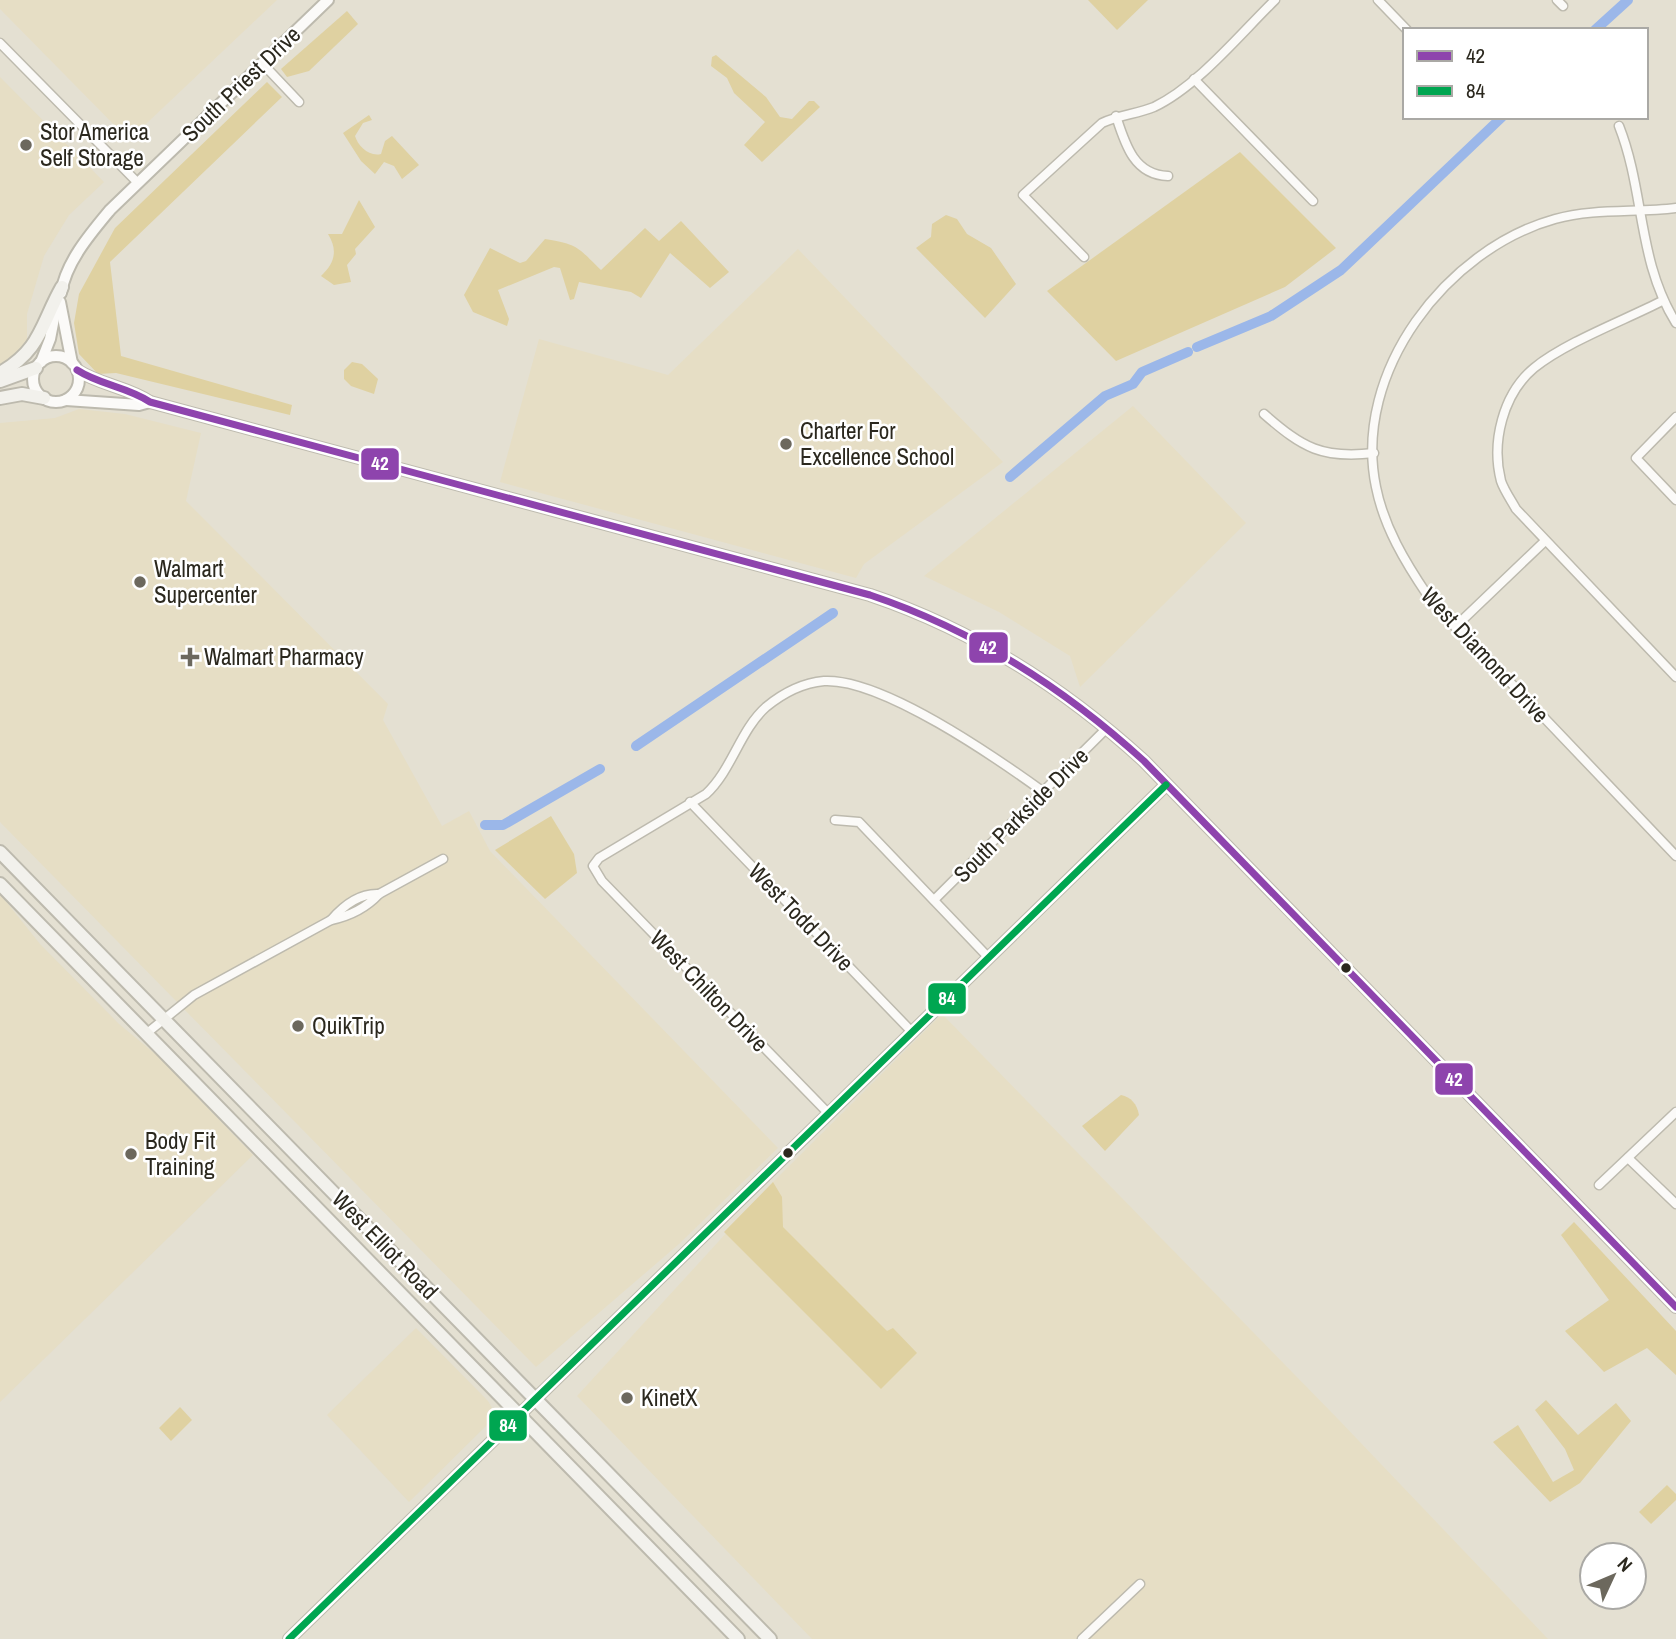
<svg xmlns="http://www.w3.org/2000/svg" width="1676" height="1639" font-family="'Archivo Narrow',sans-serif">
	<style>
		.built { fill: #e6dec5 }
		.green { fill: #dfd1a1 }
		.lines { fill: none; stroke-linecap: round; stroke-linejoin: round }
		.canal { stroke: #9bb7e9; stroke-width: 10 }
		.minor-casing { stroke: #bdbaae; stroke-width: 11 }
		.tertiary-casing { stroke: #bdbaae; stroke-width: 14 }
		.secondary-casing { stroke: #bdbaae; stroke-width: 16 }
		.minor { stroke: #fbfaf8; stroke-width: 8 }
		.tertiary { stroke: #fbfaf8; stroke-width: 10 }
		.secondary { stroke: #f2f1ec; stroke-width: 12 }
		.bus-1-casing { stroke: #fff; stroke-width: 12 }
		.bus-2-casing { stroke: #fff; stroke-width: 12 }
		.bus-1 { stroke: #8e44ad; stroke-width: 7 }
		.bus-2 { stroke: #00a651; stroke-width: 7 }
		.poi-dot { fill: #6c685d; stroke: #fff; stroke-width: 2.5 }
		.bus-dot { fill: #2b281e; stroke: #fff; stroke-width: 2.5 }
		.labels { text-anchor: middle; stroke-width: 5; stroke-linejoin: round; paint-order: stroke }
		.street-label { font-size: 23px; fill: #2b281e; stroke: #fff }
		.poi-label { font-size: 23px; fill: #2b281e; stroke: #fff; text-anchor: start }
		.line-badge { stroke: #fff; stroke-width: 2.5 }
		.badge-label { font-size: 19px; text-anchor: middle; font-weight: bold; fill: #fff }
	</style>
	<rect width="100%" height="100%" fill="#e4e0d2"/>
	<g class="built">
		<path d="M 0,0 L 277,0 L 129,140 L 0,9 Z"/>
		<path d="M 0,77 L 104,182 L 69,215 L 44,256 L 27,314 L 27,359 L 0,364 Z"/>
		<path d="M 798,249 L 1003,462 L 864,564 L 856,578 L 500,482 L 539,339 L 668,375 Z"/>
		<path d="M 1133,406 L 1246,523 L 1080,687 L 1070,656 L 999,612 L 924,576 Z"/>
		<path d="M 79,409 L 125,414 L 201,433 L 186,501 L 388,704 L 383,720 L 442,826 L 469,811 L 490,851 L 778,1148 L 679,1244 L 536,1367 L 0,822 L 0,423 L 55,418 Z"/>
		<path d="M 0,894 L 40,944 L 119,1024 L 159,1057 L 253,1155 L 0,1402 Z"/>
		<path d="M 942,1014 L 1338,1419 L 1548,1639 L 812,1639 L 577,1396 L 773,1182 Z"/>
		<path d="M 416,1328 L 488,1401 L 494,1411 L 490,1422 L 409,1502 L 327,1415 Z"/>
	</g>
	<g class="green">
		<path d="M 1088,0 L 1148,0 L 1117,30 Z"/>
		<path d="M 347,11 L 358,24 L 309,71 L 287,77 L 281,69 Z"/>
		<path d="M 716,55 L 766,97 L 780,117 L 792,119 L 809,101 L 814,101 L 820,107 L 762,162 L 744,145 L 765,122 L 734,93 L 727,78 L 711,66 L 712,57 Z"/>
		<path d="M 267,82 L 282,97 L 110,262 L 121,356 L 292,405 L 290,415 L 116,373 L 98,374 L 79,354 L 74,323 L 79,294 L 115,228 Z"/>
		<path d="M 369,115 L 372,120 L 363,123 L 355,136 C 358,146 369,157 381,154 L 385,141 L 392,136 L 419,165 L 402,179 L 394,166 L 384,162 L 375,174 L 361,161 L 343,133 Z"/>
		<path d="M 1240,152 L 1336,248 L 1285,287 L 1116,361 L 1047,291 Z"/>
		<path d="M 359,200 L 375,227 L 355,249 L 356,254 L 347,265 L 351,282 L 334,285 L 321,276 C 335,263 338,250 328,234 L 342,234 Z"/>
		<path d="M 946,215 L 957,219 L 967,234 L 991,248 L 1016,284 L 985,318 L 916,248 L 931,237 L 932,224 Z"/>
		<path d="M 681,221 L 729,272 L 710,288 L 670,253 L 641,298 L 631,292 L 579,282 L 574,299 L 570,300 L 560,268 L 554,267 L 498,290 L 509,319 L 507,326 L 473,312 L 464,295 L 490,248 L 520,263 L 526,261 L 545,239 C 580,245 577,247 601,270 L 645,228 L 659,241 Z"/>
		<path d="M 352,362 L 362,364 L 378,379 L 374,394 L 351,386 L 344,379 L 344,370 Z"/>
		<path d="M 551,816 L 574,854 L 577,873 L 545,899 L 495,850 Z"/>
		<path d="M 1121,1095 C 1131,1097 1137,1104 1139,1115 L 1105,1151 L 1082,1126 Z"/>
		<path d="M 773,1182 L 782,1197 L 783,1227 L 887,1331 L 893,1328 L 917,1353 L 881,1389 L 724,1232 Z"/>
		<path d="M 1574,1222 L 1676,1331 L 1676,1375 L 1647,1348 L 1604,1372 L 1565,1331 L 1609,1300 L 1561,1235 Z"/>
		<path d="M 1546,1400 L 1578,1435 L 1616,1403 L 1631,1421 L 1580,1483 L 1550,1502 L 1493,1442 L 1518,1425 L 1553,1482 L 1574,1470 L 1565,1449 L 1535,1410 Z"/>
		<path d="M 180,1407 L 192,1420 L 171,1441 L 159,1428 Z"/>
		<path d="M 1667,1485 L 1676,1494 L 1676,1500 L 1651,1524 L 1639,1512 Z"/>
	</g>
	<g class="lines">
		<g class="canal">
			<path d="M 1595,30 L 1628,0"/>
			<path d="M 1197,347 L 1271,316 L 1341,270 L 1502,117"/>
			<path d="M 1010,477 L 1105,396 L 1133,384 L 1142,372 L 1188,352"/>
			<path d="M 636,746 L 833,613"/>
			<path d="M 485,825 L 503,825 L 600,769"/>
		</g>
		<g class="minor-casing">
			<g id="minor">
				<path d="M 1378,0 L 1407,30"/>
				<path d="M 1557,0 L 1563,6"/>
				<path d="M 0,43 L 138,183"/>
				<path d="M 262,63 L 299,102"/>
				<path d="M 1194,79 L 1313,201"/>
				<path d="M 1116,116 C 1125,144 1134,175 1168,176"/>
				<path d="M 1619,126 C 1645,192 1637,260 1676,323"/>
				<path d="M 1676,208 C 1636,213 1595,208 1555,219 C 1447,249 1352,372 1376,487 C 1384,527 1405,562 1428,596 L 1676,856"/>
				<path d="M 1084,257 L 1023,195 L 1102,123 C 1119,115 1137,114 1154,107 C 1198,86 1240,34 1275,0"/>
				<path d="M 1662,301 C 1625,320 1566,342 1534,368 C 1503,394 1491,442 1501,481 C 1504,490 1511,500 1516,509 L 1676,677"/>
				<path d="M 1264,414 C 1303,448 1322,459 1374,453"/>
				<path d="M 1676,417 L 1636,458 L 1676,500"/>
				<path d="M 1455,627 L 1545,541"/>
				<path d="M 690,802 L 912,1032"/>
				<path d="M 835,820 L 859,822 L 988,957"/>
				<path d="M 934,900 L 1107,728"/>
				<path d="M 331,920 C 343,906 360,893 379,894"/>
				<path d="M 147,1033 L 194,995 L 331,920 C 350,916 366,908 379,894 L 443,859"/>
				<path d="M 828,1113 L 602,881 L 593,866 L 599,858 L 706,794 C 732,770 740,730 766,707 C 783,693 802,683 824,681 C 882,678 998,759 1045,793"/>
				<path d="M 1628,1158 L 1676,1204"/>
				<path d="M 1599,1185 L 1676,1112"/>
				<path d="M 1082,1639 L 1140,1584"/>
			</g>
		</g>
		<g class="tertiary-casing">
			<g id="tertiary">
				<path d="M 61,293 C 66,262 90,234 110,210 L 328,0"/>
				<path d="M 60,302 L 72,363"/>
				<circle cx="56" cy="379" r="23"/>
				<path d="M 41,362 L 50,339 L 56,308"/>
				<path d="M 77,370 C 100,385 128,387 150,402 L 870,595 C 974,630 1063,687 1144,761 L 1676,1307"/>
				<path d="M 66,400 L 139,405 L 150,402"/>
				<path d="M 289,1639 L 1166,785"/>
			</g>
		</g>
		<g class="secondary-casing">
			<g id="secondary">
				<path d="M 0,373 C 41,350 41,324 62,287"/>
				<path d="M 0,381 L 36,368"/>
				<path d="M 0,398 L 22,394 L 44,398"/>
				<path d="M 0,852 L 770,1639"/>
				<path d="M 0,884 L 738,1639"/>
			</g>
		</g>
		<use href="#minor" class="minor"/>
		<use href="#tertiary" class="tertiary"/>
		<use href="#secondary" class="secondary"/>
		<g class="bus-1-casing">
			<path id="bus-1" d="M 77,370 C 100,385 128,387 150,402 L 870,595 C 974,630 1063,687 1144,761 L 1676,1307"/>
		</g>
		<g class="bus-2-casing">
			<path id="bus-2" d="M 289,1639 L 1166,785"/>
		</g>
		<use href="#bus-1" class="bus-1"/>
		<use href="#bus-2" class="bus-2"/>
	</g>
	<g class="poi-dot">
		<circle cx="26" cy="145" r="7"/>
		<circle cx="786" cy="444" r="7"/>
		<circle cx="140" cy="582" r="7"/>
		<path d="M186.5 646.5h7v7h7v7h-7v7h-7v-7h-7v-7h7z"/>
		<circle cx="298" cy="1026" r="7"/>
		<circle cx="131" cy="1154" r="7"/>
		<circle cx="627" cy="1398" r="7"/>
	</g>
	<g class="bus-dot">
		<circle cx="1346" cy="968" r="6"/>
		<circle cx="788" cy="1153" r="6"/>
	</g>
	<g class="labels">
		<g class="street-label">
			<text transform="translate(241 84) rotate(-44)" y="8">South Priest Drive</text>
			<text transform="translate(1485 655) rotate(47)" y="8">West Diamond Drive</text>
			<text transform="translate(1021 815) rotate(-45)" y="8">South Parkside Drive</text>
			<text transform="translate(801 917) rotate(46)" y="8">West Todd Drive</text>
			<text transform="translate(709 991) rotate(46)" y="8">West Chilton Drive</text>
			<text transform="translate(385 1245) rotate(46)" y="8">West Elliot Road</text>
		</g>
		<g class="poi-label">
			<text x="40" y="140">Stor America<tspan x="40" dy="26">Self Storage</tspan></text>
			<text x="800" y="439">Charter For<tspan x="800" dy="26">Excellence School</tspan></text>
			<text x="154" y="577">Walmart<tspan x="154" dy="26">Supercenter</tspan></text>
			<text x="204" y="665">Walmart Pharmacy</text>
			<text x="312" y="1034">QuikTrip</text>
			<text x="145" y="1149">Body Fit<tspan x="145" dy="26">Training</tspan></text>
			<text x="641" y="1406">KinetX</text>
		</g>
	</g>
	<g class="line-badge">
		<rect x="360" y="447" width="40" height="34" rx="7" fill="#8e44ad"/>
		<rect x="968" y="631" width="41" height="33" rx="7" fill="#8e44ad"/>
		<rect x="927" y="982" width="40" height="33" rx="7" fill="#00a651"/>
		<rect x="1434" y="1062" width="40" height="34" rx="7" fill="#8e44ad"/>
		<rect x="488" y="1409" width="40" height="33" rx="7" fill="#00a651"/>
	</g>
	<g class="badge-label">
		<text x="380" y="470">42</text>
		<text x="988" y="654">42</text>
		<text x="947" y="1005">84</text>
		<text x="1454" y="1086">42</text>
		<text x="508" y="1432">84</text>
	</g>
	<rect x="1403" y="28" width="245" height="91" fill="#ffffff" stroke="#aaa9a5" stroke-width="2"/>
	<rect x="1417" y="51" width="35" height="10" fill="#8e44ad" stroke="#aaa9a5" stroke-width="2"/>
	<text x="1466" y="63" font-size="21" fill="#2b281e">42</text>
	<rect x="1417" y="86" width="35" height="10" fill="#00a651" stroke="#aaa9a5" stroke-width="2"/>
	<text x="1466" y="98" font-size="21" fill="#2b281e">84</text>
	<g transform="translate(1613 1576) rotate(46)"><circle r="33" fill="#ffffff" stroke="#aaa9a5" stroke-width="2"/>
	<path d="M0-5L12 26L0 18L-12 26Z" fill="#6c685d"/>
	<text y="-10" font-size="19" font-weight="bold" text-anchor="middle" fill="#2b281e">N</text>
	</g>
</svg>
